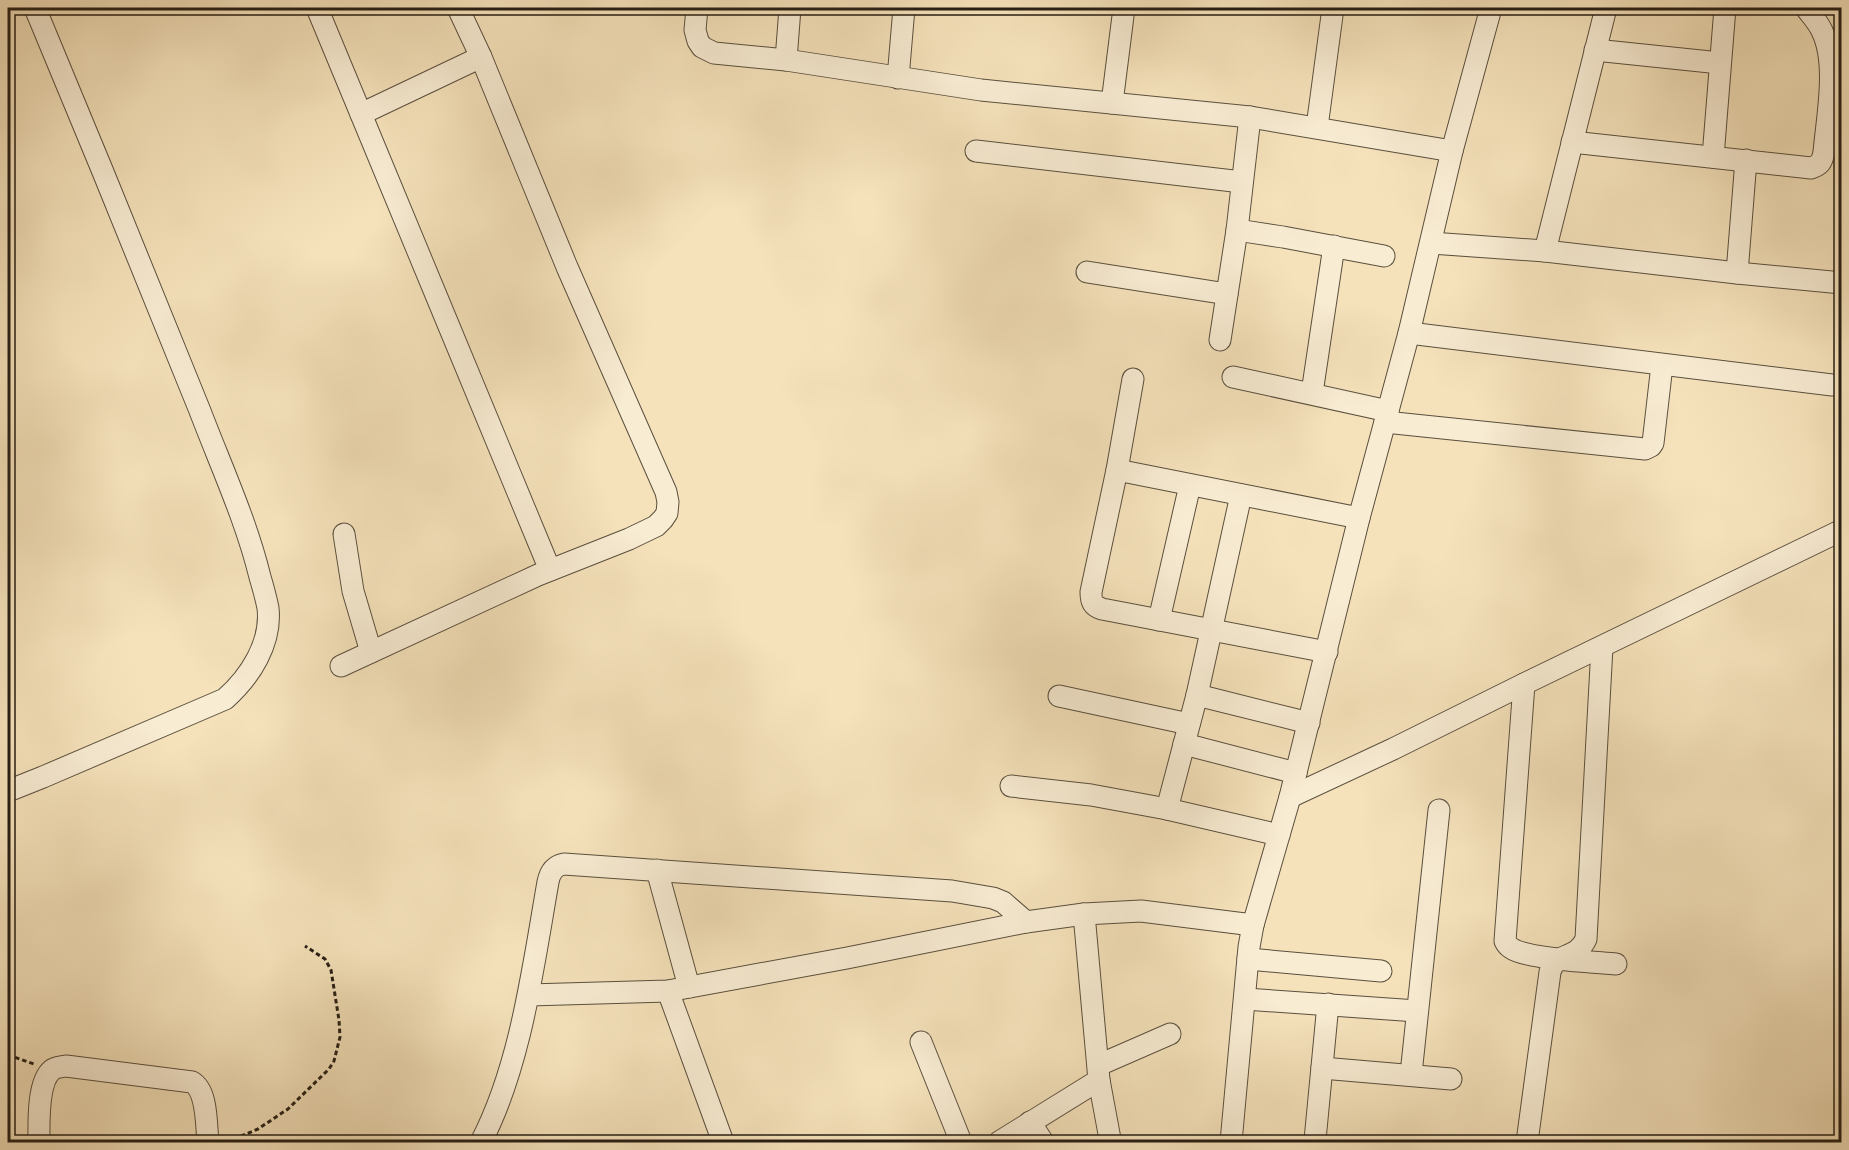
<svg xmlns="http://www.w3.org/2000/svg" width="1849" height="1150" font-family="'Old Standard TT',serif">
	<style>
		.lines { fill: none; stroke-linecap: round; stroke-linejoin: round }
		.minor-casing { stroke: #5a4f3e; stroke-width: 23 }
		.path { stroke: #261e15; stroke-width: 3; stroke-dasharray: 4.5 3; stroke-linecap: butt }
		.minor { stroke: #f8ecd3; stroke-width: 21 }
	</style>
	<rect width="100%" height="100%" fill="#f5e2bb"/>
	<filter id="stains"><feTurbulence type="fractalNoise" baseFrequency=".00333" numOctaves="4"/><feColorMatrix values="0 0 0 0 .2 0 0 0 0 .09 0 0 0 0 .02 0 0 0 .5 -.17"/></filter>
	<radialGradient id="worn" r=".72"><stop offset=".6" stop-color="#630" stop-opacity="0"/><stop offset="1" stop-color="#630" stop-opacity=".3"/></radialGradient>
	<g class="lines">
		<g class="minor-casing">
			<g id="minor">
				<path d="M 317,8 C 396,195 471,383 550,570"/>
				<path d="M 697,8 L 695,30 L 698,41 L 702,47 L 714,53 L 786,60 L 981,90 L 1250,117 L 1452,151"/>
				<path d="M 1595,50 L 1720,63"/>
				<path d="M 786,60 L 790,8"/>
				<path d="M 898,78 L 904,8"/>
				<path d="M 1112,103 L 1124,8"/>
				<path d="M 361,114 L 481,57"/>
				<path d="M 1317,127 L 1333,8"/>
				<path d="M 1572,142 L 1811,168 C 1820,165 1822,162 1824,152 C 1827,117 1838,63 1822,31 C 1818,22 1811,15 1806,8"/>
				<path d="M 976,151 L 1242,182"/>
				<path d="M 1713,157 L 1725,8"/>
				<path d="M 1237,230 L 1283,237 L 1384,256"/>
				<path d="M 1431,243 L 1545,251 L 1737,273 L 1842,283"/>
				<path d="M 1545,251 L 1606,8"/>
				<path d="M 1087,272 L 1227,294"/>
				<path d="M 1737,273 L 1746,160"/>
				<path d="M 1409,333 L 1832,385"/>
				<path d="M 1220,340 L 1237,230 L 1250,117"/>
				<path d="M 1233,377 L 1388,411"/>
				<path d="M 1133,379 L 1117,470 L 1091,592 C 1091,602 1093,606 1102,609 L 1327,652"/>
				<path d="M 1312,393 L 1334,246"/>
				<path d="M 1385,422 L 1645,449 L 1651,446 L 1653,443 L 1662,365"/>
				<path d="M 1117,470 L 1359,518"/>
				<path d="M 1241,495 L 1197,695 L 1167,809 L 1279,835"/>
				<path d="M 344,534 L 353,591 L 371,652"/>
				<path d="M 1159,620 L 1190,485"/>
				<path d="M 341,666 L 538,575 L 629,539 L 656,526 L 663,519 L 667,513 L 668,502 L 666,492 L 567,267 L 481,57 L 458,8"/>
				<path d="M 1524,684 L 1505,941 C 1507,945 1508,946 1511,948 C 1526,959 1595,962 1616,964"/>
				<path d="M 1197,695 L 1309,723"/>
				<path d="M 1059,696 L 1189,724"/>
				<path d="M 1184,744 L 1296,773"/>
				<path d="M 1011,786 L 1091,795 L 1167,809"/>
				<path d="M 8,791 L 43,777 L 225,699 C 250,677 272,643 268,608 C 266,598 263,587 260,577 C 246,520 221,466 200,411 C 146,276 91,142 35,8"/>
				<path d="M 1290,797 L 1393,749 L 1524,684 L 1842,530"/>
				<path d="M 657,870 L 689,987"/>
				<path d="M 1084,914 L 1099,1080 L 1110,1139"/>
				<path d="M 1248,959 L 1381,971"/>
				<path d="M 668,991 L 723,1142"/>
				<path d="M 529,995 L 668,991 L 847,958 L 1026,922 L 1084,914 L 1141,911 L 1253,925"/>
				<path d="M 1245,999 L 1417,1011"/>
				<path d="M 921,1042 L 961,1142"/>
				<path d="M 1099,1065 L 1170,1034"/>
				<path d="M 1322,1068 L 1451,1079"/>
				<path d="M 1411,1074 L 1439,810"/>
				<path d="M 1030,1122 L 1043,1142"/>
				<path d="M 1315,1140 L 1328,1004"/>
				<path d="M 39,1142 C 39,1125 37,1082 52,1070 C 55,1067 61,1067 66,1066 L 192,1082 C 208,1091 206,1126 208,1142"/>
				<path d="M 481,1142 C 521,1065 533,967 548,882 C 550,872 554,866 564,864 L 952,891 L 993,898 L 1003,902 L 1026,922"/>
				<path d="M 999,1142 L 1099,1080"/>
				<path d="M 1231,1142 L 1249,947 L 1253,925 L 1290,797 L 1359,518 L 1409,333 L 1452,151 L 1491,8"/>
				<path d="M 1527,1142 L 1550,972 C 1556,951 1576,961 1586,939 L 1602,647"/>
			</g>
		</g>
		<g class="path">
			<path d="M 8,1055 L 34,1064"/>
			<path d="M 227,1142 L 258,1129 L 288,1109 L 329,1069 L 334,1061 L 340,1037 L 339,1020 L 331,970 L 325,959 L 305,946"/>
		</g>
		<use href="#minor" class="minor"/>
	</g>
	<rect width="1849" height="1150" fill="none" stroke="#f5e2bb" stroke-width="30"/>
	<rect x="9" y="9" width="1831" height="1132" fill="none" stroke="#261e15" stroke-width="3"/>
	<rect x="15" y="15" width="1819" height="1120" fill="none" stroke="#261e15" stroke-width="1.5"/>
	<rect width="100%" height="100%" filter="url(#stains)"/>
	<rect width="100%" height="100%" fill="url(#worn)"/>
</svg>
